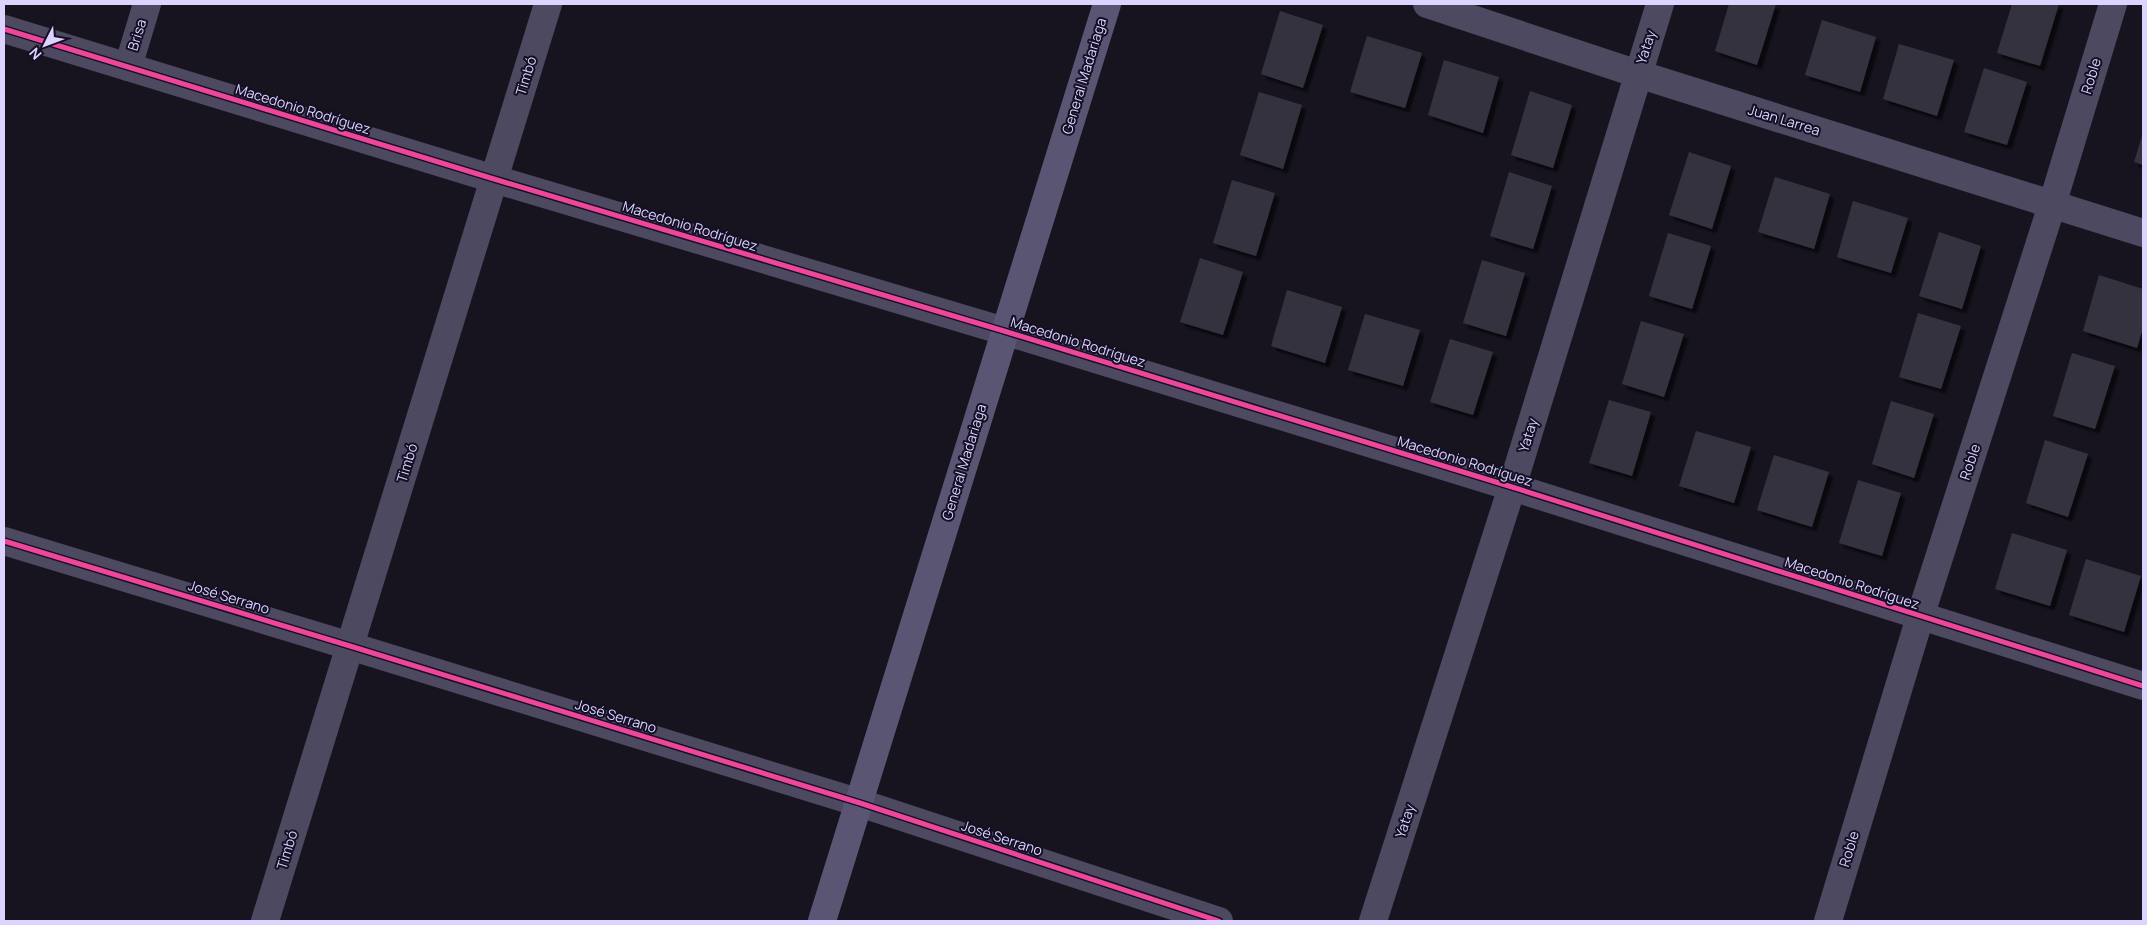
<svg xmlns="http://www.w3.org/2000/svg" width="2147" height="925" font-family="Manrope,sans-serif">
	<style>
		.building { fill: #363241; filter: url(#shadow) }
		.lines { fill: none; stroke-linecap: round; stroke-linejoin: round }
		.street { stroke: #4c4960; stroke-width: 28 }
		.secondary { stroke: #595572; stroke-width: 28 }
		.cycleway-casing { stroke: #140f24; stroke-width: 8 }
		.cycleway { stroke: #ed469a; stroke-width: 5 }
		.labels { text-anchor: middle; stroke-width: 4; stroke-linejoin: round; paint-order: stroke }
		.street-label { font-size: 14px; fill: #dcd3fe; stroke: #140f24 }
	</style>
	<defs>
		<filter id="shadow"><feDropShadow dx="4.5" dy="4.5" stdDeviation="1" flood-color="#0009"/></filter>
	</defs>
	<rect width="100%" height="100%" fill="#17141f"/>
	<g class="building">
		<path d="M 1729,4 L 1776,4 L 1757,65 L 1715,51 Z"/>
		<path d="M 2012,4 L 2059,4 L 2040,66 L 1997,53 Z"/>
		<path d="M 1280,11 L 1323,25 L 1303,88 L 1261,74 Z"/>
		<path d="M 1822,20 L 1876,37 L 1860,92 L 1805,75 Z"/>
		<path d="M 1367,36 L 1422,53 L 1405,108 L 1350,92 Z"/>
		<path d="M 1899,44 L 1954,60 L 1937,116 L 1883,99 Z"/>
		<path d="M 1444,60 L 1499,77 L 1483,133 L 1428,115 Z"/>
		<path d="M 1984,68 L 2027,82 L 2007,145 L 1964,132 Z"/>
		<path d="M 1530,91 L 1572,105 L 1553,168 L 1511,155 Z"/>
		<path d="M 1259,92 L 1302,105 L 1283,169 L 1240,155 Z"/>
		<path d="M 2143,133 L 2143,165 L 2134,162 Z"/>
		<path d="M 1689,152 L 1731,166 L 1712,229 L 1669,215 Z"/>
		<path d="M 1509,172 L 1552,186 L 1533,249 L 1490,236 Z"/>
		<path d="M 1775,177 L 1830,194 L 1814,249 L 1758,232 Z"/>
		<path d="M 1232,180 L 1275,193 L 1256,256 L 1213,243 Z"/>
		<path d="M 1853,201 L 1908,218 L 1891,273 L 1837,257 Z"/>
		<path d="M 1939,232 L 1981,246 L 1962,309 L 1919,296 Z"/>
		<path d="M 1668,233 L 1711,246 L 1692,309 L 1649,296 Z"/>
		<path d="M 1200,258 L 1243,272 L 1223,335 L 1180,322 Z"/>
		<path d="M 1482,260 L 1525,273 L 1506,336 L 1463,323 Z"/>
		<path d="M 2099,275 L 2143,289 L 2143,328 L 2137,348 L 2083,331 Z"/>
		<path d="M 1287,290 L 1342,307 L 1325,363 L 1271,346 Z"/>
		<path d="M 1918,313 L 1961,326 L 1941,389 L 1899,377 Z"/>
		<path d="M 1365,314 L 1420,330 L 1403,386 L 1348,370 Z"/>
		<path d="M 1641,321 L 1684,334 L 1664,397 L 1622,384 Z"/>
		<path d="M 1450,339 L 1493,352 L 1473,415 L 1430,402 Z"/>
		<path d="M 2072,353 L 2115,366 L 2095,429 L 2053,416 Z"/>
		<path d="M 1609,400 L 1651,412 L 1632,476 L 1589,463 Z"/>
		<path d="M 1891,401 L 1934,414 L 1914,478 L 1872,464 Z"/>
		<path d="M 1696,431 L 1751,447 L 1734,503 L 1679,486 Z"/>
		<path d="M 2045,440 L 2088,454 L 2068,517 L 2026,503 Z"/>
		<path d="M 1774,455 L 1829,472 L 1812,527 L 1757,510 Z"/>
		<path d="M 1858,480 L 1901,493 L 1882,556 L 1839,543 Z"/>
		<path d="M 2012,533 L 2067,550 L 2050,606 L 1995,589 Z"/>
		<path d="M 2086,559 L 2141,576 L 2124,632 L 2069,615 Z"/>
	</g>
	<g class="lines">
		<g class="street">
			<path d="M 1427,4 L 1638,74 L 2143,233"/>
			<path d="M 4,29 L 494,179 L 1004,331 L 1512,487 L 2143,686"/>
			<path d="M 128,67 L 147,4"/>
			<path d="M 4,541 L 350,646 L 860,803 L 1219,921"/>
			<path d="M 265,921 L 548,4"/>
			<path d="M 1373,921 L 1512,487 L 1660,4"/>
			<path d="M 1828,921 L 1920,617 L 2052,205 L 2113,4"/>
		</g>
		<path class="secondary" d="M 822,921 L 1107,4"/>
		<g class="cycleway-casing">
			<g id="cycleway">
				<path d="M 4,29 L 494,179 L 1004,331 L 1512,487 L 2143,686"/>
				<path d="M 4,541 L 350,646 L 860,803 L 1219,921"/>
			</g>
		</g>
		<use href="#cycleway" class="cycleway"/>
	</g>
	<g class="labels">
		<g class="street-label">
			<text transform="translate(137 35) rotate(-73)" y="5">Brisa</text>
			<text transform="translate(1646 47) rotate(-72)" y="5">Yatay</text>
			<text transform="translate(526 76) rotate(-73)" y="5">Timbó</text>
			<text transform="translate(1084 76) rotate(-73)" y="5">General Madariaga</text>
			<text transform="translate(2091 76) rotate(-73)" y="5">Roble</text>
			<text transform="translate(303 109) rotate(17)" y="5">Macedonio Rodríguez</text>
			<text transform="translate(1784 120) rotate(17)" y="5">Juan Larrea</text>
			<text transform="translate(690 226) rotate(17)" y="5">Macedonio Rodríguez</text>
			<text transform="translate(1078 342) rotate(17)" y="5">Macedonio Rodríguez</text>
			<text transform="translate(1528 435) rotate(-73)" y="5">Yatay</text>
			<text transform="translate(1465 461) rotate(17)" y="5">Macedonio Rodríguez</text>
			<text transform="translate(964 462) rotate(-73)" y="5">General Madariaga</text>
			<text transform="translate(1970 462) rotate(-72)" y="5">Roble</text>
			<text transform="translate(407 463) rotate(-73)" y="5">Timbó</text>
			<text transform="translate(1852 583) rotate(18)" y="5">Macedonio Rodríguez</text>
			<text transform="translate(229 597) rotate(17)" y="5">José Serrano</text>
			<text transform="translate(616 716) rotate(17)" y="5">José Serrano</text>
			<text transform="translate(1405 821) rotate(-72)" y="5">Yatay</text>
			<text transform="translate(1002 838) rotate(18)" y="5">José Serrano</text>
			<text transform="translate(1849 849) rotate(-73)" y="5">Roble</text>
			<text transform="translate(287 850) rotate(-73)" y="5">Timbó</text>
		</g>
	</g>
	<rect width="2147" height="925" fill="none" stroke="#dcd3fe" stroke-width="10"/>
	<g transform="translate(45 45) rotate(228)" stroke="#140f24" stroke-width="4" paint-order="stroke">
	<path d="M0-4L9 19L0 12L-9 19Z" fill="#dcd3fe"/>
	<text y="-8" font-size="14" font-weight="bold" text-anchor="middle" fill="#dcd3fe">N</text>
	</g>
</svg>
